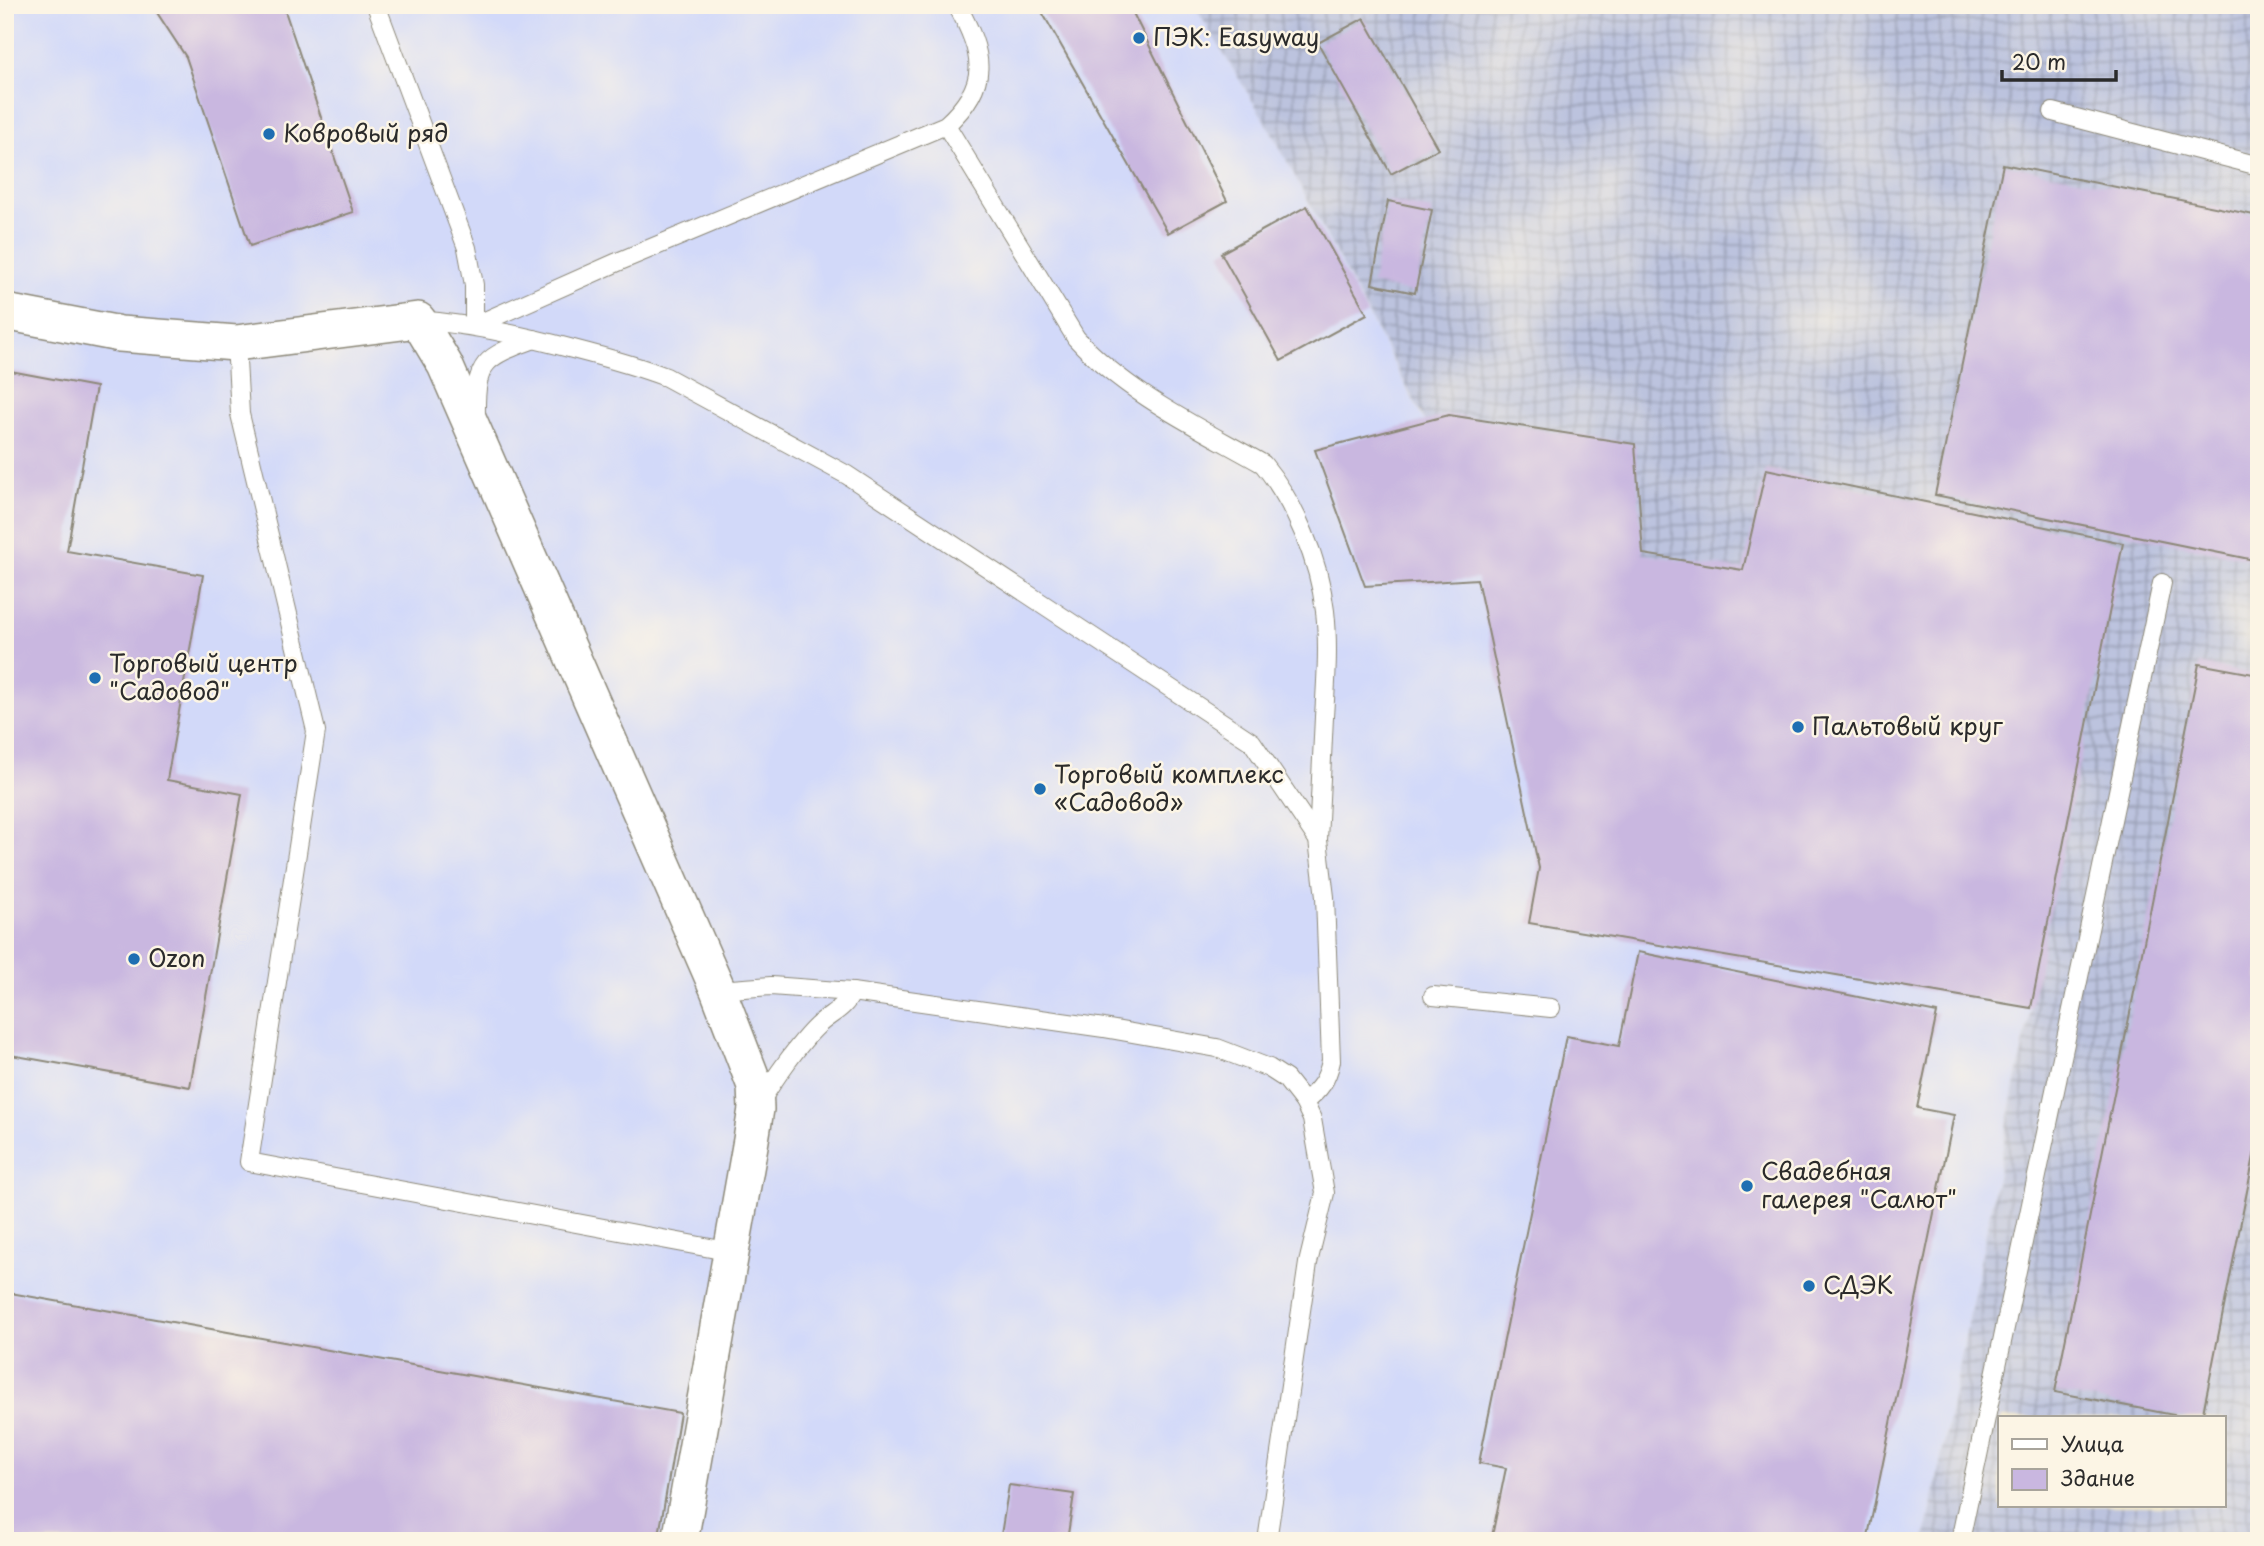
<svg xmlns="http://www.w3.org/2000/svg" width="2264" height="1546" font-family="'Playpen Sans',sans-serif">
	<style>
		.built { fill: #d2d9f9 }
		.industrial { fill: url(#industrial-grid); fill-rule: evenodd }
		.building { fill: #c9b7e0 }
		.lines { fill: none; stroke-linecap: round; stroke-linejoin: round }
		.service-casing { stroke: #8c8878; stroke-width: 20 }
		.minor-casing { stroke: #8c8878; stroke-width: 38 }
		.service { stroke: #fff; stroke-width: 18 }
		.minor { stroke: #fff; stroke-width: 35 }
		.poi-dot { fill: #1f6fb2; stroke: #fcf5e5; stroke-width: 2.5 }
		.labels { text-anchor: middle; stroke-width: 5; stroke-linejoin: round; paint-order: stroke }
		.poi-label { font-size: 24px; fill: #2b2b2b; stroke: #fcf5e5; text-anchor: start }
	</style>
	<defs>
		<pattern id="industrial-grid" width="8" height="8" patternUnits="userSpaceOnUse" patternTransform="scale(1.75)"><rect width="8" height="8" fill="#bcc3de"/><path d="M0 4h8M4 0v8" fill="none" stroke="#999fb4"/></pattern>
	</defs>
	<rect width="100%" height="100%" fill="#fcf5e5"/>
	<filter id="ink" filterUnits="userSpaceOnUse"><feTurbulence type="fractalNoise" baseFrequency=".0143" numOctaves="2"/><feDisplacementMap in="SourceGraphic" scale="14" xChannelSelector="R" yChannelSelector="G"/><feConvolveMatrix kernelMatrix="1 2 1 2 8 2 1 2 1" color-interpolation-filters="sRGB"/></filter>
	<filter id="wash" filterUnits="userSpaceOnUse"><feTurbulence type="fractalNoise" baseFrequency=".00686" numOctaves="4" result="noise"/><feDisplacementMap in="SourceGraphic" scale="28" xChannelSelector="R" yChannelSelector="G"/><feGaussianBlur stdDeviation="1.57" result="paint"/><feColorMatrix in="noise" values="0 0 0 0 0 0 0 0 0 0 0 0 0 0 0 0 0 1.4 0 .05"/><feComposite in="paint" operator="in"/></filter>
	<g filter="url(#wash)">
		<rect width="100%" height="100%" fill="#eee5c6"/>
		<path class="built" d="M 5,5 L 1194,5 L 1270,129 L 1424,420 L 1449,415 L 1635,444 L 2123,543 L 1925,1541 L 5,1541 Z"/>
		<path class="industrial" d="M 1194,5 L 2259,5 L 2259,1541 L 1925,1541 L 2123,543 L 1767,469 L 1743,570 L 1643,554 L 1634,444 L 1449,415 L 1425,421 L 1270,129 ZM 2000,1418 L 2224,1418 L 2224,1506 L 2000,1506 Z"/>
		<g id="blocks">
			<g class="building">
				<path d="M 152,5 L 283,5 L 353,212 L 250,246 L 186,57 Z"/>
				<path d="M 1038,5 L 1129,5 L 1227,201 L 1168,233 Z"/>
				<path d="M 1364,18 L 1438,149 L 1391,174 L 1318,43 Z"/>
				<path d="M 2003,164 L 2259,216 L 2259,561 L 1935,495 Z"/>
				<path d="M 1388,201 L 1432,210 L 1415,293 L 1372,284 Z"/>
				<path d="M 1307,206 L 1367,314 L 1281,361 L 1221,253 Z"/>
				<path d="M 5,370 L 96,387 L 67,551 L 203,575 L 167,780 L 242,794 L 190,1087 L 5,1054 Z"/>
				<path d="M 1449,415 L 1635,444 L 1643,554 L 1743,570 L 1766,469 L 2123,543 L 2031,1008 L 1529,923 L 1539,868 L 1477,579 L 1365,586 L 1315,450 Z"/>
				<path d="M 2199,664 L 2259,675 L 2259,1131 L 2202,1418 L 2189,1418 L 2055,1392 Z"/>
				<path d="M 1638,952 L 1937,1013 L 1917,1108 L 1954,1115 L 1867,1541 L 1491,1541 L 1506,1468 L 1479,1463 L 1566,1036 L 1619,1046 Z"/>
				<path d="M 5,1292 L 680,1413 L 658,1541 L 5,1541 Z"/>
				<path d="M 1009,1485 L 1074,1494 L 1067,1541 L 1000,1541 Z"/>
			</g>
		</g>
	</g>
	<g filter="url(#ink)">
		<use href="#blocks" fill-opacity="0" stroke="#8c8878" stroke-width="2"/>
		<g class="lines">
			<g class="service-casing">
				<g id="service">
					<path d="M 376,5 L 467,248 L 474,285 L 474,326"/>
					<path d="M 2053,112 L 2259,166"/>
					<path d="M 946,125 L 1076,338 C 1127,394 1198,427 1263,464 C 1295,503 1319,560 1325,611 C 1329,646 1326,682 1324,717 C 1322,758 1320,799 1318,840"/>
					<path d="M 418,320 C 471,324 521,335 573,349 C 604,357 635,365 666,377 L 847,475 L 1252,742 L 1318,840 L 1325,897 L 1331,1061 C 1327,1080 1320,1090 1304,1102"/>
					<path d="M 474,326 L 620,261 L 946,125 C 991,84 984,55 957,5"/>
					<path d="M 236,343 L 240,414 L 316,731 L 249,1162 L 732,1252"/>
					<path d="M 476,416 C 475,361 485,357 534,339"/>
					<path d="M 718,990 L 771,986 L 852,992 L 1104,1028 L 1217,1048 L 1269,1068 L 1286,1079 L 1304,1102 L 1312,1119 L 1325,1193 L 1308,1263 L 1267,1541"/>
					<path d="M 1433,996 L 1551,1008"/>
					<path d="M 761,1101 C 773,1080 800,1042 817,1026 C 830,1013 844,1010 852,992"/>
					<path d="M 1960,1541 L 2162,583"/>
				</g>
			</g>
			<g class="minor-casing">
				<path id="minor" d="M 5,312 L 120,334 L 236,343 L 418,320 L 445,365 L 718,990 L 755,1086 L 756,1109 L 751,1140 L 680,1541"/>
			</g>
			<use href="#service" class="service"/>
			<use href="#minor" class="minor"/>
		</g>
	</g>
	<g class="poi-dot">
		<circle cx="1139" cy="38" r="7"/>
		<circle cx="269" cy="134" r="7"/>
		<circle cx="95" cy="678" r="7"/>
		<circle cx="1798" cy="727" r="7"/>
		<circle cx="1040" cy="789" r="7"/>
		<circle cx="134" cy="959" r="7"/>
		<circle cx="1747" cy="1186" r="7"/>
		<circle cx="1809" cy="1286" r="7"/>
	</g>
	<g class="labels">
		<g class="poi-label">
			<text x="1153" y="46">ПЭК: Easyway</text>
			<text x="283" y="142">Ковровый ряд</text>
			<text x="109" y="672">Торговый центр<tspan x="109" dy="28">"Садовод"</tspan></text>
			<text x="1812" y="735">Пальтовый круг</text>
			<text x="1054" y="783">Торговый комплекс<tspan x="1054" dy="28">«Садовод»</tspan></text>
			<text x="148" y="967">Ozon</text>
			<text x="1761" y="1180">Свадебная<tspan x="1761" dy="28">галерея "Салют"</tspan></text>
			<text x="1823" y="1294">СДЭК</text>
		</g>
	</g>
	<rect width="2264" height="1546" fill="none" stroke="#fcf5e5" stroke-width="28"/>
	<rect x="1998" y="1416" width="228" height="91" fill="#fcf5e5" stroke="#a8a49b" stroke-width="2"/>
	<rect x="2012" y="1439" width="35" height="10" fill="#ffffff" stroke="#a8a49b" stroke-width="2"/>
	<text x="2061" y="1452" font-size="21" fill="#2b2b2b">Улица</text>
	<rect x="2012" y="1469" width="35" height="21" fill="#c9b7e0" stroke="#a8a49b" stroke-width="2"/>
	<text x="2061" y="1486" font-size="21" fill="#2b2b2b">Здание</text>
	<path d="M2002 70v10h114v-10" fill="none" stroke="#2b2b2b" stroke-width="3.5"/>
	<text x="2012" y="70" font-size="21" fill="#2b2b2b" stroke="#fcf5e5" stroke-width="5" paint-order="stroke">20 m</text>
</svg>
